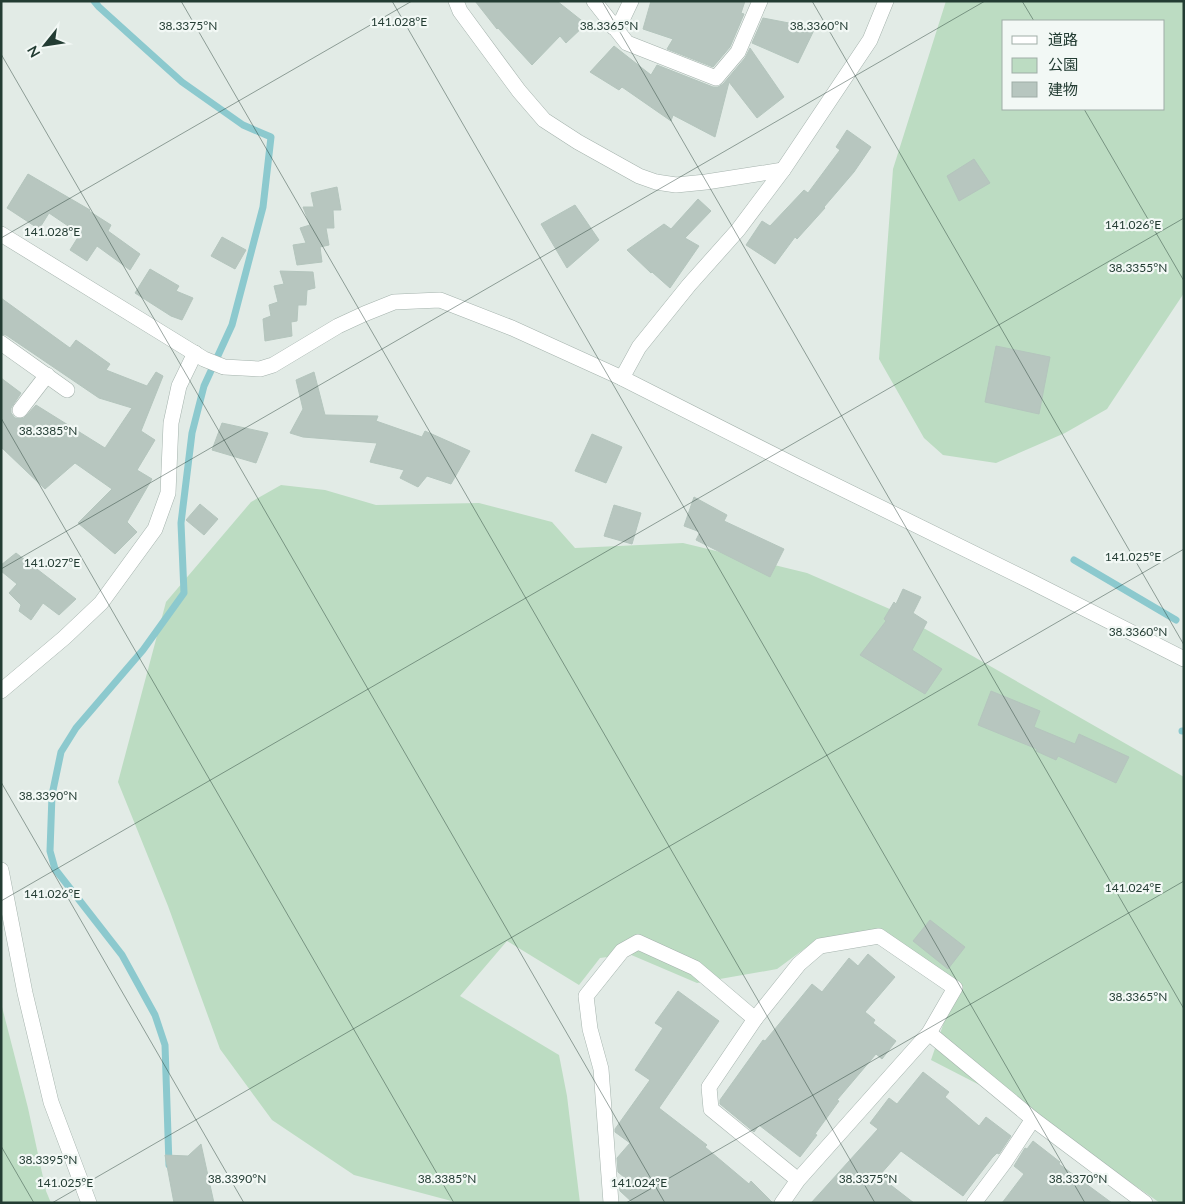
<svg xmlns="http://www.w3.org/2000/svg" width="1185" height="1204" font-family="Lato,'Noto Sans JP',sans-serif">
	<style>
		.green { fill: #bcdcc2; fill-rule: evenodd }
		.lines { fill: none; stroke-linecap: round; stroke-linejoin: round }
		.stream { stroke: #8cc9ce; stroke-width: 7 }
		.building { fill: #b7c6bf; stroke: #b4c5bd }
		.minor-casing { stroke: #a5b3ad; stroke-width: 16 }
		.minor { stroke: #fff; stroke-width: 15 }
		.ticks { fill: none; stroke: #233c33; stroke-width: 1; stroke-opacity: 0.45 }
		.ticks-label { font-size: 12px; text-anchor: middle; fill: #233c33; stroke: #f2f8f5; stroke-width: 4.5; stroke-linejoin: round; paint-order: stroke }
	</style>
	<rect width="100%" height="100%" fill="#e2ebe6"/>
	<g class="green">
		<path d="M 946,1 L 1184,1 L 1184,293 L 1107,409 L 1065,433 L 996,463 L 943,455 L 924,438 L 879,359 L 893,169 ZM 1004,21 L 1164,21 L 1164,109 L 1004,109 Z"/>
		<path d="M 281,485 L 325,490 L 376,505 L 479,503 L 552,522 L 575,548 L 683,543 L 807,573 L 892,610 L 1184,777 L 1184,1203 L 1160,1203 L 1026,1109 L 931,1060 L 955,990 L 878,931 L 811,944 L 777,969 L 697,983 L 629,954 L 600,958 L 579,985 L 507,941 L 460,996 L 559,1055 L 567,1096 L 580,1203 L 459,1203 L 354,1175 L 272,1120 L 220,1049 L 168,906 L 118,782 L 166,602 L 251,502 Z"/>
		<path d="M 1,1003 L 28,1108 L 46,1191 L 51,1203 L 1,1203 Z"/>
	</g>
	<g class="lines">
		<g class="stream">
			<path d="M 94,1 L 99,7 L 182,82 L 243,125 L 271,137 L 263,207 L 232,325 L 204,386 L 192,433 L 181,523 L 184,593 L 143,650 L 76,728 L 61,752 L 52,795 L 50,851 L 55,869 L 122,955 L 155,1015 L 165,1045 L 169,1165"/>
			<path d="M 1074,560 L 1176,620"/>
			<path d="M 1182,731 L 1184,731"/>
		</g>
	</g>
	<g class="building">
		<path d="M 475,1 L 557,1 L 586,24 L 566,43 L 560,36 L 532,65 L 498,28 L 497,29 Z"/>
		<path d="M 651,1 L 745,1 L 741,13 L 744,14 L 730,47 L 713,67 L 667,49 L 673,39 L 643,29 Z"/>
		<path d="M 763,18 L 815,28 L 798,63 L 752,43 Z"/>
		<path d="M 614,46 L 651,75 L 657,65 L 713,87 L 718,87 L 723,84 L 745,58 L 750,48 L 784,97 L 757,118 L 729,82 L 715,137 L 673,115 L 671,121 L 622,87 L 619,90 L 590,72 Z"/>
		<path d="M 847,130 L 871,147 L 854,172 L 824,207 L 825,208 L 797,239 L 795,237 L 775,264 L 746,245 L 762,221 L 770,226 L 804,190 L 808,193 L 840,150 L 836,147 Z"/>
		<path d="M 974,159 L 990,183 L 959,201 L 947,176 Z"/>
		<path d="M 28,174 L 90,210 L 89,211 L 111,225 L 108,231 L 140,254 L 130,270 L 97,246 L 87,261 L 70,250 L 80,234 L 49,213 L 39,229 L 7,208 Z"/>
		<path d="M 337,187 L 341,210 L 333,210 L 334,228 L 326,228 L 329,245 L 320,247 L 322,262 L 297,265 L 293,245 L 306,243 L 300,228 L 310,225 L 303,207 L 314,207 L 311,193 Z"/>
		<path d="M 698,199 L 711,211 L 685,238 L 699,246 L 670,288 L 652,272 L 651,273 L 627,250 L 664,224 L 671,229 Z"/>
		<path d="M 575,205 L 599,240 L 567,268 L 541,224 Z"/>
		<path d="M 222,237 L 246,250 L 235,269 L 211,256 Z"/>
		<path d="M 150,269 L 179,286 L 176,291 L 193,298 L 182,320 L 171,316 L 135,293 Z"/>
		<path d="M 280,271 L 313,272 L 315,288 L 307,290 L 306,305 L 298,305 L 297,321 L 291,322 L 292,336 L 265,341 L 263,319 L 271,316 L 269,305 L 278,302 L 274,286 L 284,284 Z"/>
		<path d="M 1,298 L 70,348 L 76,340 L 110,364 L 106,370 L 147,386 L 156,372 L 163,376 L 141,431 L 155,440 L 137,470 L 152,479 L 127,522 L 137,532 L 115,554 L 78,523 L 112,489 L 75,463 L 45,489 L 1,447 L 1,378 L 21,393 L 11,408 L 11,413 L 15,418 L 24,418 L 36,405 L 105,448 L 132,408 L 99,398 L 6,335 L 1,334 Z"/>
		<path d="M 996,346 L 1050,357 L 1039,414 L 985,402 Z"/>
		<path d="M 314,372 L 325,415 L 378,416 L 376,421 L 422,437 L 425,431 L 470,451 L 451,484 L 427,476 L 418,487 L 400,478 L 404,470 L 370,462 L 377,443 L 303,437 L 290,433 L 303,409 L 296,380 Z"/>
		<path d="M 222,423 L 268,433 L 256,463 L 212,450 Z"/>
		<path d="M 592,434 L 622,447 L 606,483 L 575,471 Z"/>
		<path d="M 694,497 L 727,515 L 724,521 L 784,549 L 770,577 L 696,540 L 700,532 L 684,526 Z"/>
		<path d="M 200,504 L 218,519 L 204,535 L 186,520 Z"/>
		<path d="M 614,505 L 641,513 L 632,544 L 604,536 Z"/>
		<path d="M 16,553 L 76,599 L 59,615 L 43,603 L 31,620 L 19,611 L 21,605 L 9,593 L 17,584 L 1,571 L 1,565 Z"/>
		<path d="M 903,589 L 921,597 L 913,613 L 927,622 L 912,650 L 942,669 L 925,694 L 860,655 L 886,621 L 884,619 L 894,602 L 896,604 Z"/>
		<path d="M 991,691 L 1040,711 L 1034,727 L 1075,744 L 1079,734 L 1129,757 L 1116,783 L 1058,756 L 1056,760 L 1036,751 L 1037,749 L 978,725 Z"/>
		<path d="M 930,920 L 965,947 L 948,969 L 913,941 Z"/>
		<path d="M 868,954 L 895,977 L 865,1012 L 875,1020 L 873,1023 L 896,1041 L 882,1059 L 876,1054 L 837,1100 L 839,1101 L 815,1134 L 817,1135 L 800,1157 L 759,1125 L 754,1132 L 720,1104 L 720,1100 L 763,1040 L 765,1041 L 812,984 L 822,992 L 849,958 L 858,966 Z"/>
		<path d="M 678,991 L 719,1021 L 659,1108 L 707,1145 L 705,1147 L 749,1184 L 751,1181 L 773,1203 L 633,1203 L 620,1191 L 619,1185 L 625,1178 L 618,1172 L 617,1158 L 630,1143 L 615,1132 L 615,1129 L 650,1080 L 635,1070 L 663,1028 L 655,1023 Z"/>
		<path d="M 923,1072 L 949,1092 L 945,1097 L 979,1126 L 986,1117 L 1011,1136 L 999,1154 L 997,1153 L 992,1158 L 963,1196 L 901,1151 L 879,1176 L 914,1203 L 811,1203 L 878,1129 L 870,1123 L 889,1098 L 897,1104 Z"/>
		<path d="M 1033,1141 L 1060,1162 L 1059,1164 L 1112,1203 L 1002,1203 L 1024,1174 L 1014,1166 L 1025,1148 L 1027,1149 Z"/>
		<path d="M 201,1144 L 214,1203 L 174,1203 L 165,1155 L 188,1156 Z"/>
	</g>
	<g class="lines">
		<g class="minor-casing">
			<g id="minor">
				<path d="M 456,1 L 460,11 L 519,91 L 544,120 L 578,142 L 639,176 L 656,182 L 676,185 L 706,182 L 783,170"/>
				<path d="M 594,1 L 627,43 L 716,78 L 738,52 L 760,1"/>
				<path d="M 613,27 L 622,20 L 631,1"/>
				<path d="M 1,234 L 204,359 L 224,367 L 260,369 L 273,365 L 338,326 L 364,314 L 394,302 L 440,300 L 512,328 L 622,378 L 800,468 L 1030,581 L 1184,659"/>
				<path d="M 1,343 L 67,390"/>
				<path d="M 622,378 L 639,347 L 689,285 L 738,230 L 783,170 L 870,40 L 886,1"/>
				<path d="M 20,410 L 47,375"/>
				<path d="M 1,691 L 64,638 L 101,603 L 155,529 L 168,493 L 171,423 L 179,386 L 195,353"/>
				<path d="M 1,870 L 25,993 L 51,1102 L 89,1203"/>
				<path d="M 929,1033 L 1033,1119 L 1145,1203"/>
				<path d="M 611,1203 L 601,1069 L 590,1029 L 586,996 L 622,951 L 638,942 L 695,968 L 755,1019"/>
				<path d="M 782,1203 L 798,1180 L 929,1033 L 955,988 L 879,936 L 820,946 L 799,964 L 755,1019 L 709,1087 L 711,1109 L 798,1180"/>
				<path d="M 974,1203 L 1004,1163 L 1033,1119"/>
			</g>
		</g>
		<use href="#minor" class="minor"/>
	</g>
	<path class="ticks" d="M 181,1 L 875,1203M 392,1 L 1085,1203M 602,1 L 1184,1009M 812,1 L 1184,645M 1022,1 L 1034,21M 1,54 L 665,1203M 1084,109 L 1184,281M 1,238 L 412,1M 1,418 L 454,1203M 1,569 L 985,1M 1,782 L 244,1203M 1,901 L 1184,218M 1,1146 L 34,1203M 52,1203 L 1184,549M 626,1203 L 1184,881"/>
	<g class="ticks-label">
		<text x="399" y="26">141.028°E</text>
		<text x="188" y="30">38.3375°N</text>
		<text x="609" y="30">38.3365°N</text>
		<text x="819" y="30">38.3360°N</text>
		<text x="1133" y="229">141.026°E</text>
		<text x="52" y="236">141.028°E</text>
		<text x="1138" y="272">38.3355°N</text>
		<text x="48" y="435">38.3385°N</text>
		<text x="1133" y="561">141.025°E</text>
		<text x="52" y="567">141.027°E</text>
		<text x="1138" y="636">38.3360°N</text>
		<text x="48" y="800">38.3390°N</text>
		<text x="1133" y="892">141.024°E</text>
		<text x="52" y="898">141.026°E</text>
		<text x="1138" y="1001">38.3365°N</text>
		<text x="48" y="1164">38.3395°N</text>
		<text x="237" y="1183">38.3390°N</text>
		<text x="447" y="1183">38.3385°N</text>
		<text x="868" y="1183">38.3375°N</text>
		<text x="1078" y="1183">38.3370°N</text>
		<text x="65" y="1187">141.025°E</text>
		<text x="639" y="1187">141.024°E</text>
	</g>
	<rect width="1185" height="1204" fill="none" stroke="#233c33" stroke-width="5"/>
	<rect x="1002" y="20" width="162" height="90" fill="#f2f8f5" stroke="#9fada7"/>
	<rect x="1012" y="36" width="25" height="8" fill="#ffffff" stroke="#9fada7"/>
	<text x="1048" y="45" font-size="15" fill="#233c33">道路</text>
	<rect x="1012" y="58" width="25" height="15" fill="#bcdcc2" stroke="#9fada7"/>
	<text x="1048" y="70" font-size="15" fill="#233c33">公園</text>
	<rect x="1012" y="82" width="25" height="15" fill="#b7c6bf" stroke="#9fada7"/>
	<text x="1048" y="95" font-size="15" fill="#233c33">建物</text>
	<g transform="translate(45 45) rotate(240)" stroke="#f2f8f5" stroke-width="4" paint-order="stroke">
	<path d="M0-4L9 19L0 12L-9 19Z" fill="#233c33"/>
	<text y="-8" font-size="14" font-weight="bold" text-anchor="middle" fill="#233c33">N</text>
	</g>
</svg>
